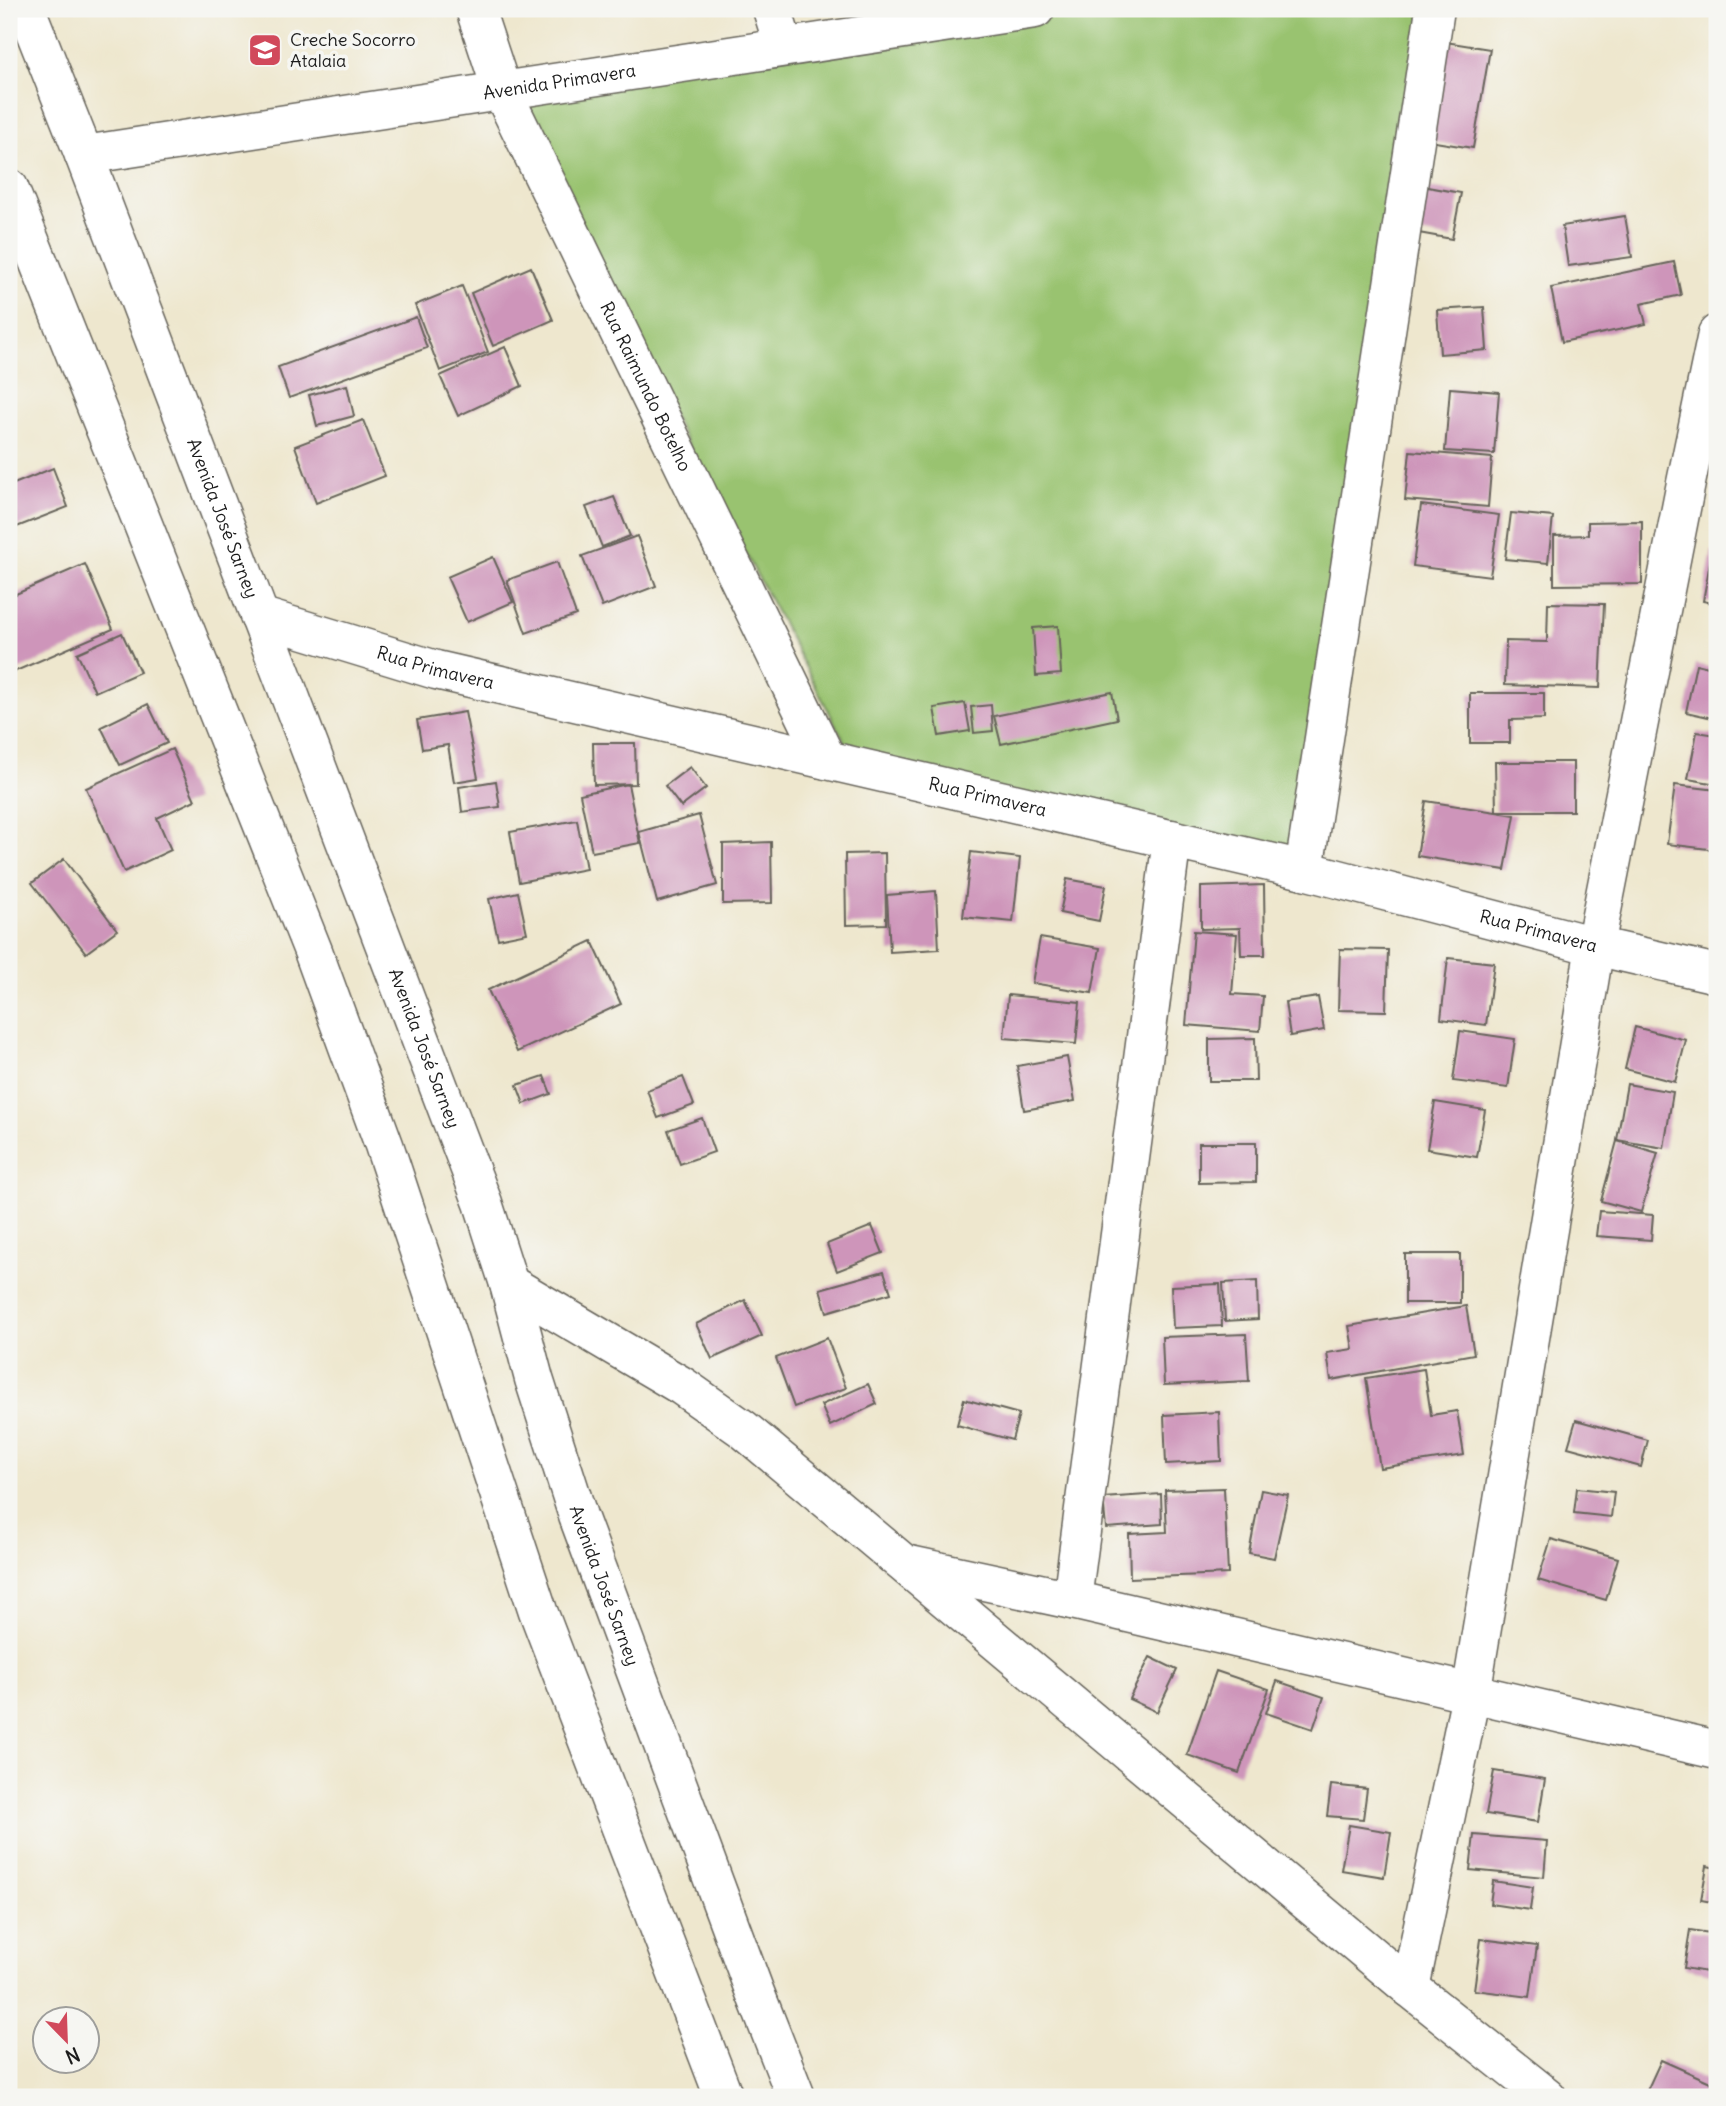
<svg xmlns="http://www.w3.org/2000/svg" width="1726" height="2106" font-family="Delius,sans-serif">
	<style>
		.green { fill: #99c36f; stroke: #5a7046; stroke-width: 2 }
		.building { fill: #ce95ba }
		.lines { fill: none; stroke-linecap: round; stroke-linejoin: round }
		.minor-casing { stroke: #66635a; stroke-width: 41 }
		.major-casing { stroke: #66635a; stroke-width: 41 }
		.minor { stroke: #fff; stroke-width: 38 }
		.major { stroke: #fff; stroke-width: 38 }
		.labels { text-anchor: middle; stroke-width: 7; stroke-linejoin: round; paint-order: stroke }
		.poi-label { font-size: 18px; fill: #1c1c1c; stroke: #f6f6f2; text-anchor: start }
		.street-label { font-size: 18px; fill: #1c1c1c; stroke: #f6f6f2 }
	</style>
	<rect width="100%" height="100%" fill="#f6f6f2"/>
	<filter id="ink" filterUnits="userSpaceOnUse"><feTurbulence type="fractalNoise" baseFrequency=".0143" numOctaves="2"/><feDisplacementMap in="SourceGraphic" scale="14" xChannelSelector="R" yChannelSelector="G"/><feConvolveMatrix kernelMatrix="1 2 1 2 8 2 1 2 1" color-interpolation-filters="sRGB"/></filter>
	<filter id="wash" filterUnits="userSpaceOnUse"><feTurbulence type="fractalNoise" baseFrequency=".00686" numOctaves="4" result="noise"/><feDisplacementMap in="SourceGraphic" scale="28" xChannelSelector="R" yChannelSelector="G"/><feGaussianBlur stdDeviation="1.57" result="paint"/><feColorMatrix in="noise" values="0 0 0 0 0 0 0 0 0 0 0 0 0 0 0 0 0 1.4 0 .05"/><feComposite in="paint" operator="in"/></filter>
	<g filter="url(#wash)">
		<rect width="100%" height="100%" fill="#eee7ce"/>
		<path class="green" d="M 1035,9 L 1435,9 L 1304,870 L 858,767 L 502,91 Z"/>
		<g id="blocks">
			<g class="building">
				<path d="M 1433,40 L 1490,49 L 1473,148 L 1416,139 Z"/>
				<path d="M 1411,184 L 1461,193 L 1452,239 L 1402,230 Z"/>
				<path d="M 1625,216 L 1632,257 L 1568,266 L 1562,226 Z"/>
				<path d="M 1674,262 L 1681,295 L 1641,304 L 1646,324 L 1562,342 L 1551,288 Z"/>
				<path d="M 531,267 L 553,320 L 493,346 L 471,293 Z"/>
				<path d="M 462,286 L 488,352 L 440,371 L 415,305 Z"/>
				<path d="M 1484,307 L 1487,350 L 1440,354 L 1437,310 Z"/>
				<path d="M 416,317 L 427,348 L 289,398 L 278,367 Z"/>
				<path d="M 505,347 L 522,386 L 458,416 L 440,376 Z"/>
				<path d="M 347,385 L 354,416 L 317,426 L 309,395 Z"/>
				<path d="M 1450,388 L 1499,392 L 1494,454 L 1445,451 Z"/>
				<path d="M 363,420 L 385,476 L 316,503 L 295,446 Z"/>
				<path d="M 1410,451 L 1492,458 L 1488,507 L 1405,500 Z"/>
				<path d="M 53,468 L 68,507 L 9,530 L 9,486 Z"/>
				<path d="M 614,497 L 630,536 L 602,547 L 586,507 Z"/>
				<path d="M 1421,505 L 1499,515 L 1490,576 L 1413,566 Z"/>
				<path d="M 1511,513 L 1553,517 L 1548,563 L 1505,559 Z"/>
				<path d="M 1642,521 L 1642,584 L 1554,585 L 1554,536 L 1588,535 L 1588,522 Z"/>
				<path d="M 637,536 L 656,586 L 602,607 L 582,556 Z"/>
				<path d="M 1712,551 L 1717,552 L 1717,604 L 1703,601 Z"/>
				<path d="M 493,557 L 513,602 L 467,622 L 447,577 Z"/>
				<path d="M 557,562 L 576,615 L 526,633 L 507,580 Z"/>
				<path d="M 85,564 L 113,629 L 9,674 L 9,597 Z"/>
				<path d="M 1548,603 L 1604,604 L 1600,688 L 1505,685 L 1506,641 L 1547,642 Z"/>
				<path d="M 1058,626 L 1061,674 L 1036,676 L 1033,628 Z"/>
				<path d="M 122,633 L 140,672 L 95,692 L 77,653 Z"/>
				<path d="M 1696,664 L 1717,669 L 1717,719 L 1686,712 Z"/>
				<path d="M 1112,692 L 1117,719 L 1001,744 L 994,716 Z"/>
				<path d="M 1470,693 L 1544,693 L 1544,719 L 1510,720 L 1510,743 L 1470,743 Z"/>
				<path d="M 965,703 L 970,731 L 939,736 L 934,708 Z"/>
				<path d="M 148,704 L 167,743 L 120,765 L 101,727 Z"/>
				<path d="M 991,705 L 993,731 L 974,733 L 971,707 Z"/>
				<path d="M 465,712 L 478,778 L 454,782 L 448,745 L 422,749 L 417,720 Z"/>
				<path d="M 1697,732 L 1717,735 L 1717,784 L 1688,779 Z"/>
				<path d="M 593,743 L 635,743 L 636,784 L 594,785 Z"/>
				<path d="M 172,749 L 195,800 L 157,818 L 171,850 L 124,872 L 86,788 Z"/>
				<path d="M 1495,762 L 1573,762 L 1573,811 L 1496,811 Z"/>
				<path d="M 690,767 L 706,788 L 681,807 L 665,786 Z"/>
				<path d="M 496,781 L 500,807 L 462,812 L 459,787 Z"/>
				<path d="M 628,784 L 640,843 L 592,852 L 580,794 Z"/>
				<path d="M 1675,785 L 1717,790 L 1717,850 L 1667,844 Z"/>
				<path d="M 1426,801 L 1515,815 L 1505,870 L 1417,856 Z"/>
				<path d="M 699,815 L 717,885 L 657,902 L 639,832 Z"/>
				<path d="M 577,820 L 586,869 L 519,882 L 510,832 Z"/>
				<path d="M 771,842 L 772,903 L 723,904 L 723,844 Z"/>
				<path d="M 971,852 L 1020,858 L 1013,922 L 963,917 Z"/>
				<path d="M 885,853 L 886,924 L 846,925 L 845,854 Z"/>
				<path d="M 64,859 L 117,930 L 86,953 L 32,883 Z"/>
				<path d="M 1067,879 L 1106,886 L 1099,921 L 1060,913 Z"/>
				<path d="M 1264,885 L 1265,955 L 1241,955 L 1240,928 L 1201,929 L 1201,887 Z"/>
				<path d="M 936,891 L 939,949 L 890,952 L 887,895 Z"/>
				<path d="M 518,892 L 527,933 L 498,939 L 489,899 Z"/>
				<path d="M 1194,931 L 1237,934 L 1232,994 L 1263,996 L 1260,1031 L 1186,1025 Z"/>
				<path d="M 1040,938 L 1100,948 L 1092,993 L 1032,983 Z"/>
				<path d="M 592,941 L 621,1004 L 517,1052 L 488,990 Z"/>
				<path d="M 1340,949 L 1388,950 L 1386,1011 L 1338,1010 Z"/>
				<path d="M 1448,958 L 1494,963 L 1486,1025 L 1441,1019 Z"/>
				<path d="M 1008,995 L 1080,1002 L 1076,1044 L 1004,1038 Z"/>
				<path d="M 1318,997 L 1324,1030 L 1290,1036 L 1285,1002 Z"/>
				<path d="M 1635,1027 L 1686,1040 L 1675,1082 L 1625,1069 Z"/>
				<path d="M 1460,1031 L 1515,1039 L 1508,1088 L 1453,1081 Z"/>
				<path d="M 1255,1038 L 1256,1081 L 1209,1081 L 1209,1039 Z"/>
				<path d="M 1067,1057 L 1075,1101 L 1024,1110 L 1017,1066 Z"/>
				<path d="M 544,1076 L 551,1094 L 524,1104 L 517,1085 Z"/>
				<path d="M 683,1077 L 694,1105 L 658,1118 L 647,1090 Z"/>
				<path d="M 1627,1084 L 1673,1092 L 1664,1148 L 1617,1140 Z"/>
				<path d="M 1435,1102 L 1485,1110 L 1477,1157 L 1427,1149 Z"/>
				<path d="M 702,1118 L 714,1152 L 680,1164 L 668,1130 Z"/>
				<path d="M 1617,1141 L 1658,1153 L 1641,1212 L 1601,1201 Z"/>
				<path d="M 1199,1143 L 1256,1143 L 1256,1182 L 1199,1183 Z"/>
				<path d="M 1599,1211 L 1653,1215 L 1651,1240 L 1596,1236 Z"/>
				<path d="M 872,1226 L 883,1253 L 837,1271 L 827,1244 Z"/>
				<rect x="1405" y="1254" width="55" height="49"/>
				<path d="M 884,1271 L 891,1293 L 827,1312 L 820,1289 Z"/>
				<path d="M 1257,1281 L 1258,1319 L 1225,1321 L 1223,1283 Z"/>
				<path d="M 1220,1284 L 1222,1326 L 1173,1328 L 1171,1286 Z"/>
				<path d="M 745,1300 L 762,1336 L 712,1359 L 696,1324 Z"/>
				<path d="M 1466,1306 L 1474,1354 L 1331,1380 L 1327,1353 L 1353,1349 L 1349,1326 Z"/>
				<path d="M 1246,1334 L 1249,1381 L 1164,1385 L 1162,1337 Z"/>
				<path d="M 827,1338 L 846,1388 L 794,1407 L 776,1358 Z"/>
				<path d="M 1424,1369 L 1431,1415 L 1457,1411 L 1464,1455 L 1380,1468 L 1366,1378 Z"/>
				<path d="M 868,1384 L 877,1404 L 830,1426 L 821,1405 Z"/>
				<path d="M 964,1399 L 1019,1414 L 1012,1440 L 957,1425 Z"/>
				<path d="M 1219,1412 L 1221,1461 L 1166,1464 L 1164,1415 Z"/>
				<path d="M 1576,1420 L 1648,1440 L 1641,1467 L 1568,1447 Z"/>
				<path d="M 1224,1488 L 1228,1574 L 1130,1578 L 1129,1534 L 1167,1532 L 1165,1490 Z"/>
				<path d="M 1577,1488 L 1614,1492 L 1611,1517 L 1574,1513 Z"/>
				<path d="M 1261,1490 L 1288,1495 L 1274,1558 L 1249,1553 Z"/>
				<path d="M 1161,1494 L 1162,1524 L 1106,1528 L 1103,1498 Z"/>
				<path d="M 1551,1539 L 1618,1558 L 1606,1600 L 1538,1580 Z"/>
				<path d="M 1150,1657 L 1177,1670 L 1157,1712 L 1129,1699 Z"/>
				<path d="M 1216,1671 L 1269,1689 L 1239,1773 L 1187,1755 Z"/>
				<path d="M 1277,1681 L 1324,1697 L 1313,1729 L 1266,1713 Z"/>
				<path d="M 1494,1771 L 1545,1779 L 1538,1822 L 1486,1814 Z"/>
				<path d="M 1331,1785 L 1367,1789 L 1363,1819 L 1327,1816 Z"/>
				<path d="M 1349,1825 L 1391,1832 L 1384,1877 L 1341,1870 Z"/>
				<path d="M 1474,1835 L 1547,1841 L 1544,1877 L 1470,1870 Z"/>
				<path d="M 1707,1866 L 1717,1868 L 1717,1903 L 1701,1900 Z"/>
				<path d="M 1493,1881 L 1533,1887 L 1530,1910 L 1490,1904 Z"/>
				<path d="M 1690,1930 L 1717,1934 L 1717,1974 L 1684,1968 Z"/>
				<path d="M 1481,1939 L 1537,1946 L 1530,1997 L 1474,1990 Z"/>
				<path d="M 1661,2060 L 1717,2085 L 1717,2097 L 1644,2097 Z"/>
			</g>
		</g>
	</g>
	<g filter="url(#ink)">
		<use href="#blocks" fill-opacity="0" stroke="#66635a" stroke-width="2"/>
		<g class="lines">
			<g class="minor-casing">
				<g id="minor">
					<path id="s1" d="M 475,9 L 502,91 L 827,760"/>
					<path d="M 772,9 L 784,47"/>
					<path id="s2" d="M 84,155 L 1035,9"/>
					<path id="s3" d="M 259,616 L 436,670 L 1304,870 L 1595,946 L 1717,974"/>
					<path d="M 1304,870 L 1435,9"/>
					<path d="M 509,1284 L 682,1386 L 743,1429 L 1410,1988 L 1547,2097"/>
					<path d="M 910,1565 L 1072,1600 L 1717,1750"/>
					<path d="M 1072,1600 L 1172,839"/>
					<path d="M 1410,1988 L 1471,1694 L 1595,946 L 1686,483 L 1717,334"/>
				</g>
			</g>
			<g class="major-casing">
				<g id="major">
					<path id="s4" d="M 26,9 L 84,155 L 483,1203 L 509,1284 L 534,1379 L 578,1516 L 754,1990 L 796,2097"/>
					<path d="M 9,188 L 313,951 L 384,1145 L 538,1611 L 724,2097"/>
				</g>
			</g>
			<use href="#minor" class="minor"/>
			<use href="#major" class="major"/>
		</g>
	</g>
	<defs>
		<g id="school-square" transform="scale(1.75)"><rect x="-9" y="-9" width="18" height="18" rx="4" fill="#d1495b" stroke="#f6f6f2"/><path d="M0-5L7-2L0 1L-7-2ZM-4 1L0 2.5L4 1V4Q0 6-4 4Z" fill="#fff"/></g>
	</defs>
	<g fill-rule="evenodd">
		<use href="#school-square" x="265" y="50"/>
	</g>
	<g class="labels">
		<g class="poi-label">
			<text x="290" y="46">Creche Socorro<tspan x="290" dy="21">Atalaia</tspan></text>
		</g>
		<g class="street-label">
			<text dy="6" stroke="none"><textPath href="#s2" startOffset="481">Avenida Primavera</textPath></text>
			<text dy="6" stroke="none"><textPath href="#s1" startOffset="415">Rua Raimundo Botelho</textPath></text>
			<text dy="6" stroke="none"><textPath href="#s4" startOffset="546">Avenida José Sarney</textPath></text>
			<text dy="6" stroke="none"><textPath href="#s3" startOffset="184">Rua Primavera</textPath></text>
			<text dy="6" stroke="none"><textPath href="#s3" startOffset="751">Rua Primavera</textPath></text>
			<text dy="6" stroke="none"><textPath href="#s3" startOffset="1318">Rua Primavera</textPath></text>
			<text dy="6" stroke="none"><textPath href="#s4" startOffset="1113">Avenida José Sarney</textPath></text>
			<text dy="6" stroke="none"><textPath href="#s4" startOffset="1680">Avenida José Sarney</textPath></text>
		</g>
	</g>
	<rect width="1726" height="2106" fill="none" stroke="#f6f6f2" stroke-width="35"/>
	<g transform="translate(66 2040) rotate(157)"><circle r="33" fill="#f6f6f2" stroke="#9f9f9c" stroke-width="2"/>
	<path d="M0-5L12 26L0 18L-12 26Z" fill="#d1495b"/>
	<text y="-10" font-size="19" font-weight="bold" text-anchor="middle" fill="#1c1c1c">N</text>
	</g>
</svg>
